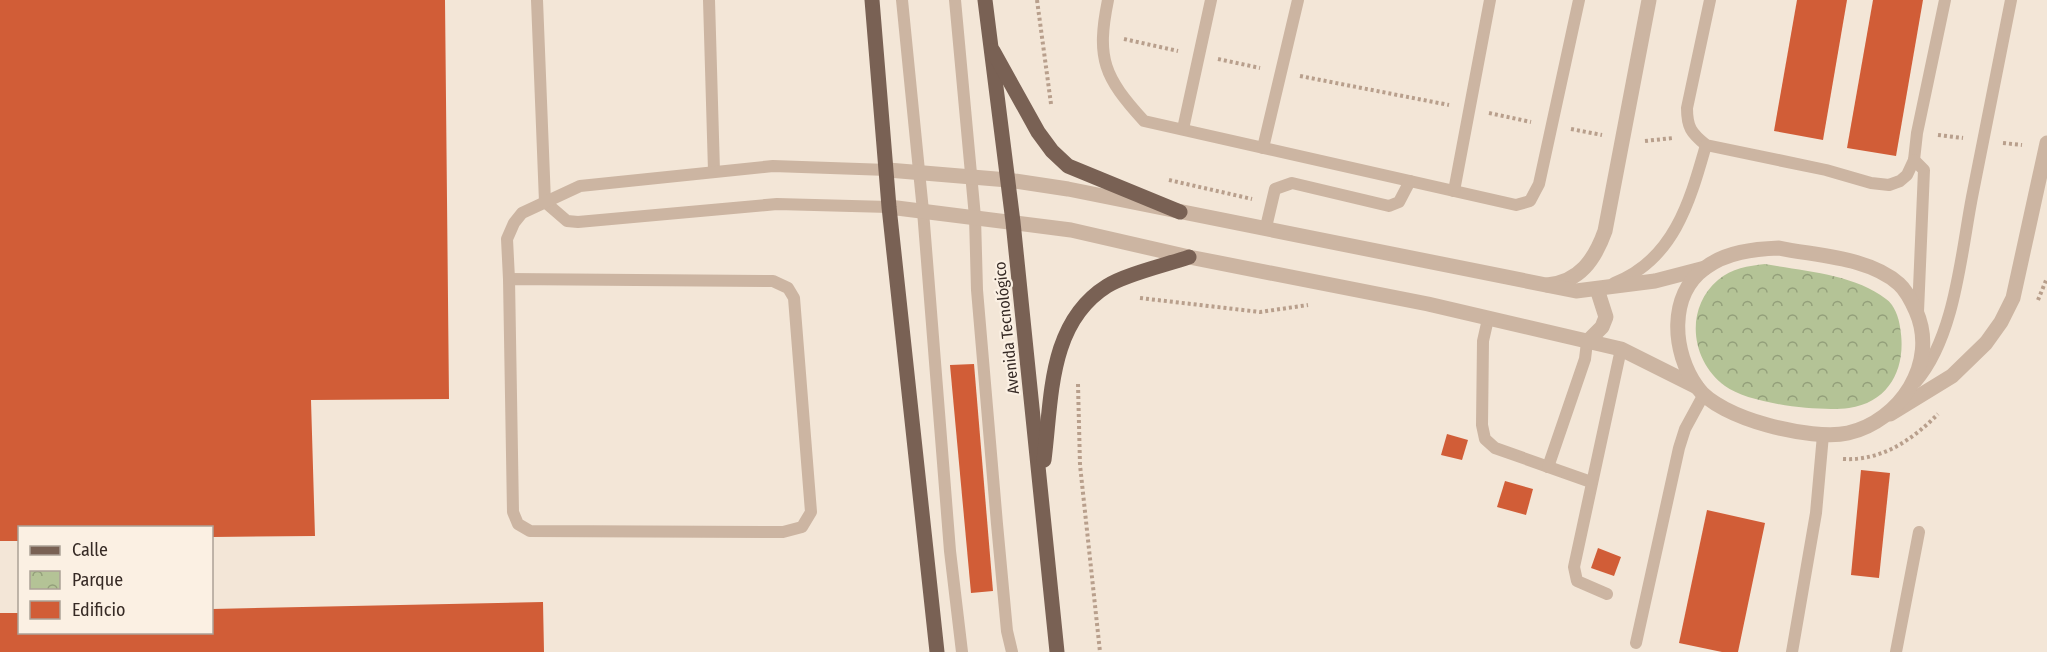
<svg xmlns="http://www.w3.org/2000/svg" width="2047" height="652" font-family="'Fira Sans Condensed',sans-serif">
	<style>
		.park { fill: url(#park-crowns) }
		.building { fill: #d15d37 }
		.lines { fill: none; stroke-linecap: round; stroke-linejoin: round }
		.path { stroke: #b89f8c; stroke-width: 4; stroke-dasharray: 3 3; stroke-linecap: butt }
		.service { stroke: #ccb5a2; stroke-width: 12 }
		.minor { stroke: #ccb5a2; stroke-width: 15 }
		.tertiary { stroke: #ccb5a2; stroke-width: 15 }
		.primary { stroke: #796154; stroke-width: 15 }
		.labels { text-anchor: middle; stroke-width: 4.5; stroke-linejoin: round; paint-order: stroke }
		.street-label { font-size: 16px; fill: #362a25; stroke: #fbf0e3 }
	</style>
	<defs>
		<pattern id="park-crowns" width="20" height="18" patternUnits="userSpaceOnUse" patternTransform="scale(1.5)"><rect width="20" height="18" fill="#b4c396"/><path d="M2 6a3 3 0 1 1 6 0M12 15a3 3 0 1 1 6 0" fill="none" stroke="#939f7a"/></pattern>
	</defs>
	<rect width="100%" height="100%" fill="#f3e6d7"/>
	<path class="park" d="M 1765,264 C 1804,271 1854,274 1886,299 C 1894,304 1899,318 1900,327 C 1907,366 1891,402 1849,408 C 1820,412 1749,404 1725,386 C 1691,361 1684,309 1718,280 C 1732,268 1748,266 1765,264 Z"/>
	<g class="building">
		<path d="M 0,0 L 445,0 L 449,399 L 311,400 L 315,536 L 212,537 L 212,528 L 20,528 L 20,541 L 0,541 Z"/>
		<path d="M 1797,0 L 1847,0 L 1823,140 L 1774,131 Z"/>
		<path d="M 1873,0 L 1923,0 L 1896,156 L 1847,148 Z"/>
		<path d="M 974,364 L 993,591 L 971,593 L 950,365 Z"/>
		<path d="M 1447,434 L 1468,440 L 1462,460 L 1441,455 Z"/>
		<path d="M 1861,470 L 1890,473 L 1879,578 L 1851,575 Z"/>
		<path d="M 1505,481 L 1533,489 L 1526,515 L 1497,507 Z"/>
		<path d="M 1707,510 L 1765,523 L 1738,652 L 1722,652 L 1679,643 Z"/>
		<path d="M 1598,548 L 1621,557 L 1614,576 L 1591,568 Z"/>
		<path d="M 543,602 L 544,652 L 0,652 L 0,613 L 20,613 L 20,632 L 212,632 L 212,609 Z"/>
	</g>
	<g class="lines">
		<g class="path">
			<path d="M 1037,0 L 1051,104"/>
			<path d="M 1124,39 L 1178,51"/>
			<path d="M 1218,59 L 1260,68"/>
			<path d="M 1300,76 L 1449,105"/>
			<path d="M 1489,113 L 1531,122"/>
			<path d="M 1571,129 L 1602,135"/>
			<path d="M 1938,135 L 1963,138"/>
			<path d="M 1645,141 L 1673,138"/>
			<path d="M 2003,143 L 2022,145"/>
			<path d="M 1169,180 L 1252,199"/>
			<path d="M 1140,298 L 1260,312 L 1308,305"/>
			<path d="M 2038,300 L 2047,278"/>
			<path d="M 1078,384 L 1080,465 L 1100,652"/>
			<path d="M 1843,459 C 1882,461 1912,440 1938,414"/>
		</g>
		<g class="service">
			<path d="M 537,0 L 545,202 L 567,221 L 578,222 L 777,204 L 889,207"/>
			<path d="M 709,0 L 714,171"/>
			<path d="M 902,0 L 923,211 L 950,551 L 962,652"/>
			<path d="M 955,0 L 975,217 L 977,290 L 997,524 L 1007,631 L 1012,652"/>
			<path d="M 1108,0 C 1096,59 1104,77 1144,121 L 1516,205 L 1530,201 L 1539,184 L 1579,0"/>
			<path d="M 1710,0 L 1687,108 C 1687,127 1691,133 1706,145 L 1826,170 L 1871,183 L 1889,185 L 1900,181 L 1907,175 L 1914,160 L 1917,133 L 1945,0"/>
			<path d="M 1183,129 L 1211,0"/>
			<path d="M 1263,148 L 1298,0"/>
			<path d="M 1914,160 L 1924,170 L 1918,312"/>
			<path d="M 1454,191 L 1490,0"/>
			<path d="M 1266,227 L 1275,189 L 1292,183 L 1389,206 L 1399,202 L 1410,181"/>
			<path d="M 509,279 L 773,281 L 788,288 L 794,298 L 811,512 L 802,527 L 783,532 L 530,531 L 518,524 L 513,512 Z"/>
			<path d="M 509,279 L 507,239 L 514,223 L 522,213 L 580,186 L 773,166 L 888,170"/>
			<path d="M 1614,283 C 1674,260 1690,201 1706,145"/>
			<path d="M 1488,319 L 1483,341 L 1482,425 L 1485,439 L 1495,448 L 1591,482"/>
			<path d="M 1916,382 C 1955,337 1961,254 1972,197 C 1985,131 1998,66 2011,0"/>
			<path d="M 1548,467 L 1585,359 L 1587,342"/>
			<path d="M 1607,594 L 1577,581 L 1574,567 L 1621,349"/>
			<path d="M 1636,643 L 1679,448 L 1685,429 L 1704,394"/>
			<path d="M 1792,652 L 1816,513 L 1823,435"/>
			<path d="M 1896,652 L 1919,532"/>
		</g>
		<g class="minor">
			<path d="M 1547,285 C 1580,282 1595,259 1605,231 L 1649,0"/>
			<path d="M 1890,414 L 1952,376 L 1986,343 L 2001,322 L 2013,298 L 2047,143"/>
		</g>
		<g class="tertiary">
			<path d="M 888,170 L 1008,180 L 1068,189 L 1576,291 L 1655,281 L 1705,268"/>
			<path d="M 889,207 L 1071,230 L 1189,257 L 1428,304 L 1621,349 L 1697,387"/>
			<path d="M 1779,248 C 1817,256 1869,257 1899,284 C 1907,291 1912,302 1916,311 C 1939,363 1900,421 1848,433 C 1812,441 1719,419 1697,387 C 1672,352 1668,295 1705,268 C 1726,252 1754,249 1779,248 Z"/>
			<path d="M 1587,342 L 1602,327 L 1606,317 L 1597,289"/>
		</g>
		<g class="primary">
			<path d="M 872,0 L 889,207 L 937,652"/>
			<path d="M 985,0 L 1013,222 L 1057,652"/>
			<path d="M 993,51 L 1038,132 L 1052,151 L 1068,166 L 1180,212"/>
			<path d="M 1044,460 C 1052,398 1048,323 1107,286 C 1126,274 1166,265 1189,257"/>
		</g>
	</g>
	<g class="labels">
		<g class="street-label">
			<text transform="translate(1006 328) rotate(-96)" y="6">Avenida Tecnológico</text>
		</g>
	</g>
	<rect x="18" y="526" width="195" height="108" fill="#fbf0e3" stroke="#aca197" stroke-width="1.5"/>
	<rect x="30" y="546" width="30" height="9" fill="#796154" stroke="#aca197" stroke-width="1.5"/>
	<text x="72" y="556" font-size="18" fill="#362a25">Calle</text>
	<rect x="30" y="571" width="30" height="18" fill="url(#park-crowns)" stroke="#aca197" stroke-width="1.5"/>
	<text x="72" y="586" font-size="18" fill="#362a25">Parque</text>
	<rect x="30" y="601" width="30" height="18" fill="#d15d37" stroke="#aca197" stroke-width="1.5"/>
	<text x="72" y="616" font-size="18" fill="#362a25">Edificio</text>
</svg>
